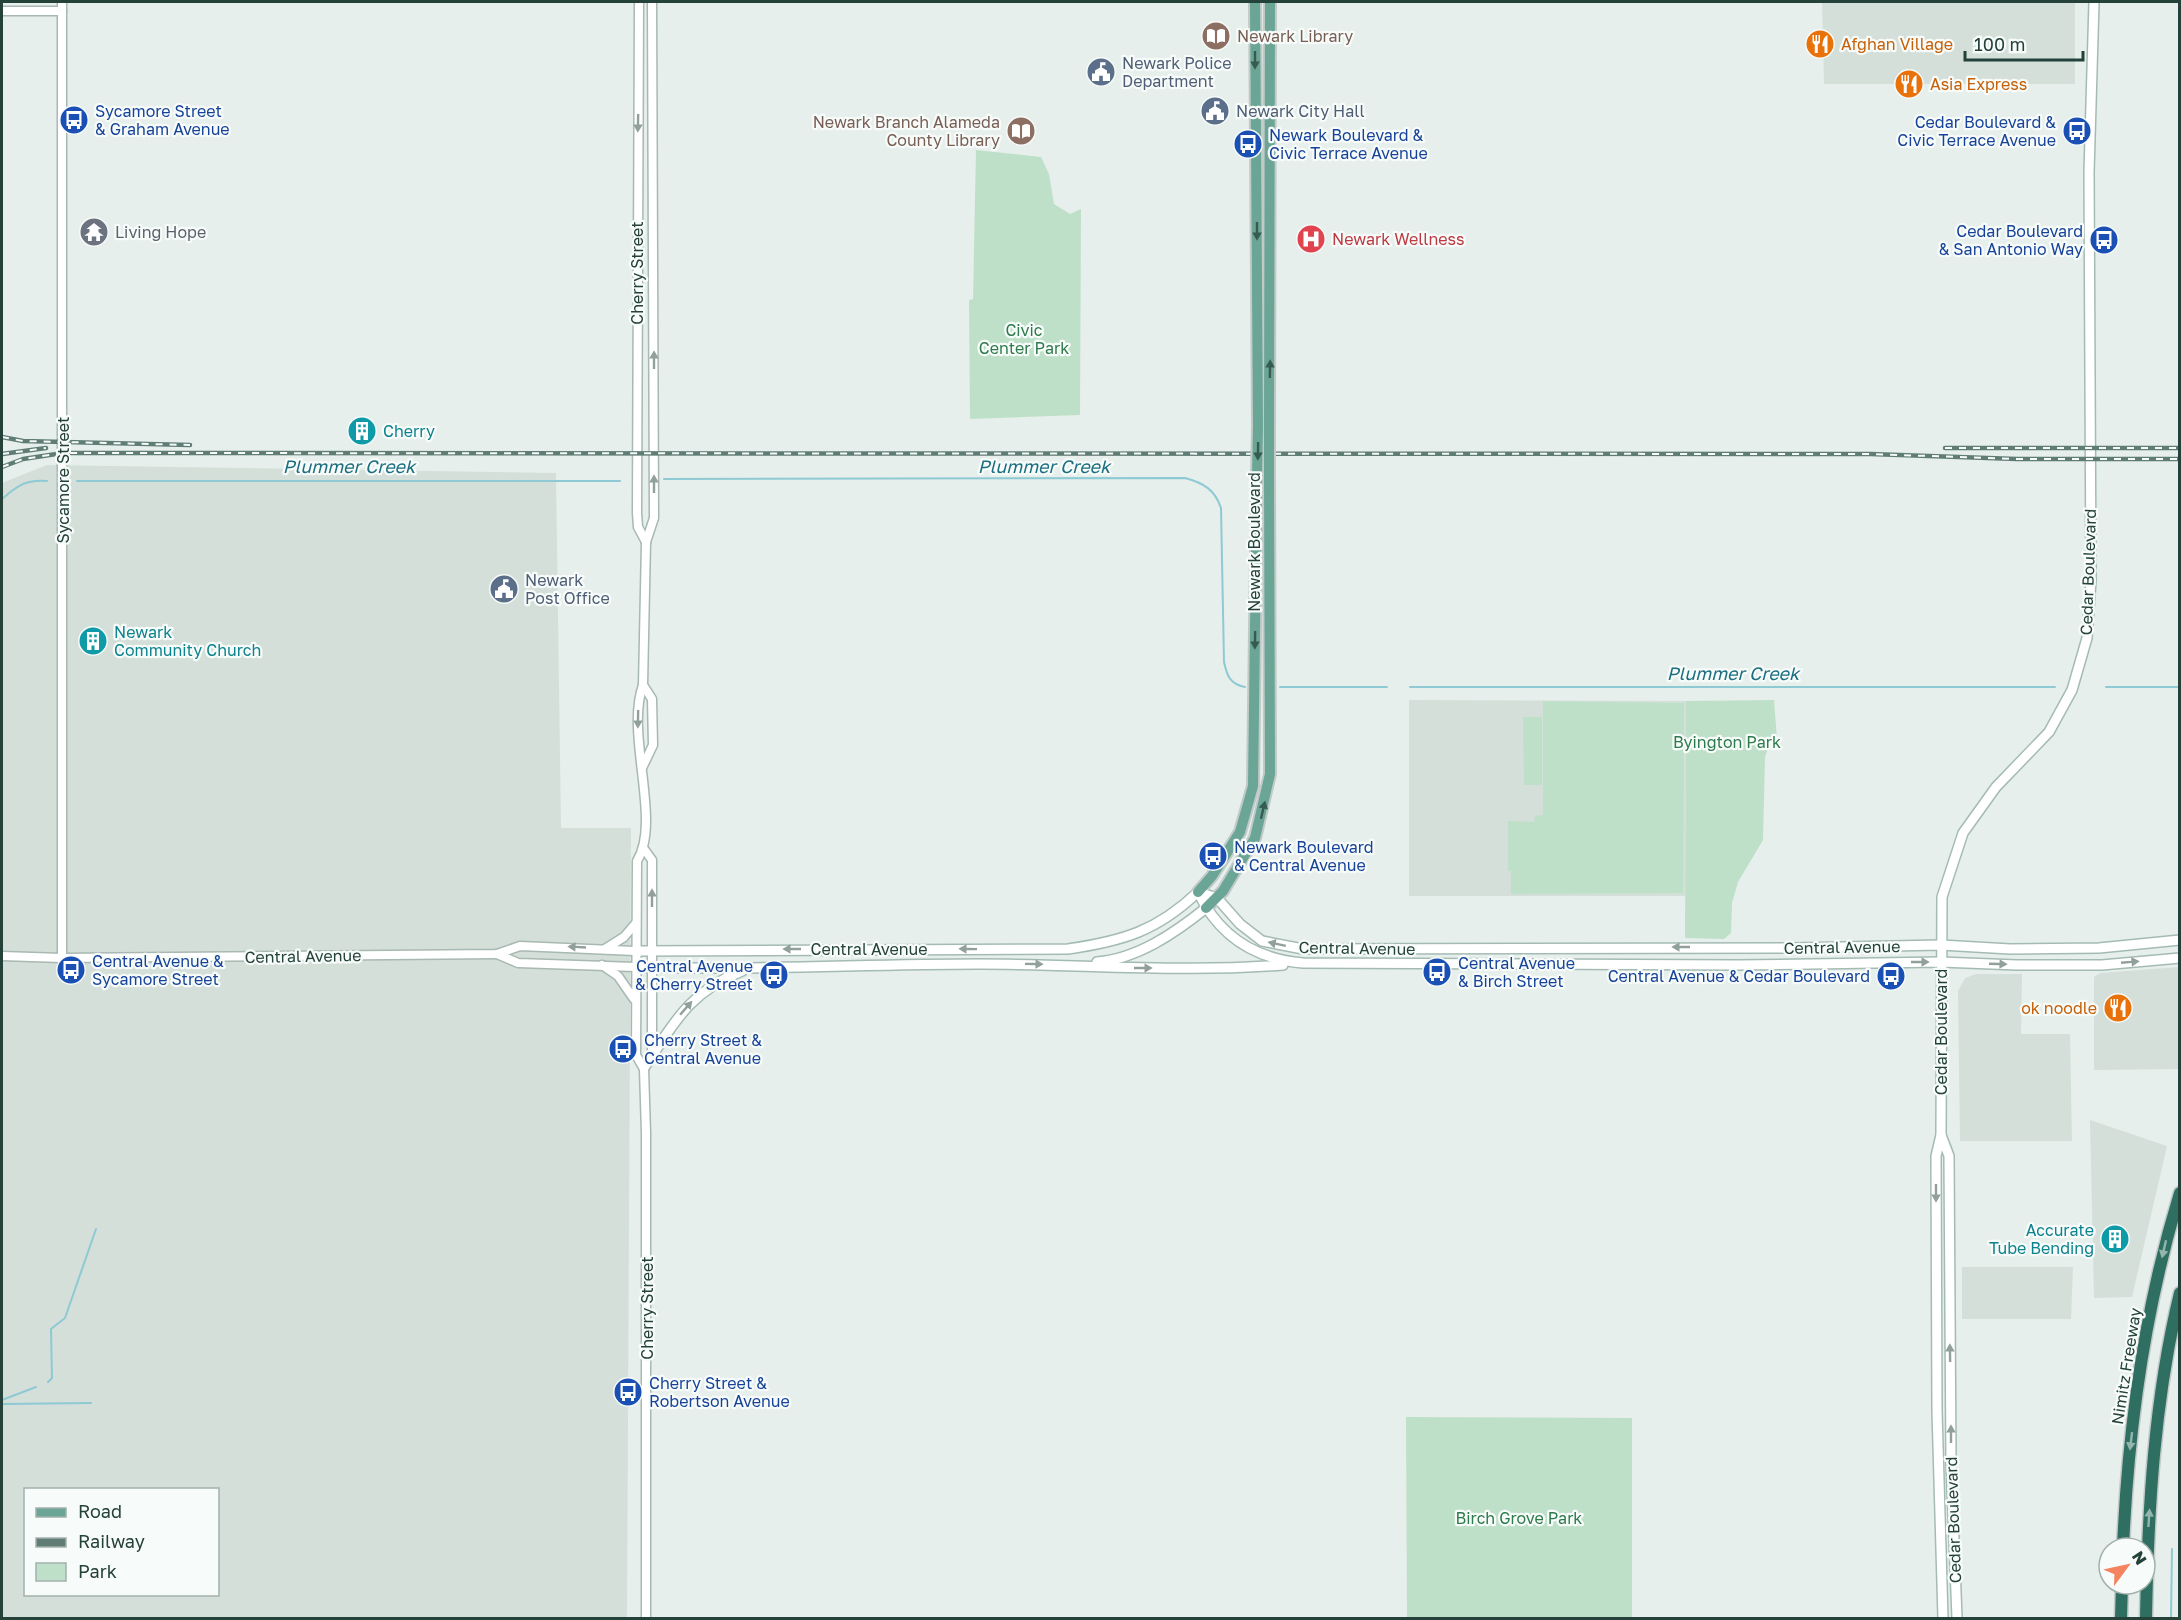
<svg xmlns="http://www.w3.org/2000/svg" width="2181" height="1620" font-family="'Golos Text',sans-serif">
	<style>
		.built { fill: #d4dfda; fill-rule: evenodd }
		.green { fill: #bfe0c8 }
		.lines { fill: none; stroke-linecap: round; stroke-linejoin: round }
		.stream { stroke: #8ec9d4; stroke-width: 2 }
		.tertiary-casing { stroke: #a8b8b2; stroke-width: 11 }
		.secondary-casing { stroke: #a4bbb3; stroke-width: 12 }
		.primary-casing { stroke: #c2cac8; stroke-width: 14 }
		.motorway-casing { stroke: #c2cac8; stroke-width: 15 }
		.tertiary { stroke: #fff; stroke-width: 8 }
		.secondary { stroke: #fff; stroke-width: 9 }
		.primary { stroke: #6aa596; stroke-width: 10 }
		.motorway { stroke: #2f6f62; stroke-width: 12 }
		.rail-casing { stroke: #5f7d75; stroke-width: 4.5 }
		.rail { stroke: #f7fbf9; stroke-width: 2; stroke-dasharray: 7; stroke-linecap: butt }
		.primary-bridge-casing { stroke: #c2cac8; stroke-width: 14; stroke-linecap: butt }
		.primary-bridge { stroke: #6aa596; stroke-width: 10 }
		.oneway { fill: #365b51 }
		.oneway2 { fill: #92a09c }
		.oneway3 { fill: #93b5ae }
		.labels { text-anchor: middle; stroke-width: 4.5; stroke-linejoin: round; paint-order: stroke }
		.education-label { font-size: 16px; fill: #785e54; stroke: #f7fbf9; text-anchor: start }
		.food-label { font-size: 16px; fill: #c56008; stroke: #f7fbf9; text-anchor: start }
		.service-label { font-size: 16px; fill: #4e5e75; stroke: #f7fbf9; text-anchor: start }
		.transit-label { font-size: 16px; fill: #164399; stroke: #f7fbf9; text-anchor: start }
		.worship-label { font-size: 16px; fill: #5b616d; stroke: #f7fbf9; text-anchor: start }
		.health-label { font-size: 16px; fill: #be3a42; stroke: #f7fbf9; text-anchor: start }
		.street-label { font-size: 16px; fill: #24423a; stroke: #f7fbf9 }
		.park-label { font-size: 16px; fill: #2d7a4b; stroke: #f7fbf9 }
		.culture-label { font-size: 16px; fill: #0d838f; stroke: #f7fbf9; text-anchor: start }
		.water-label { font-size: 18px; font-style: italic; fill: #1c6f80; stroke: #f7fbf9 }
	</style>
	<rect width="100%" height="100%" fill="#e6efeb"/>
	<g class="built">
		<path d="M 1822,2 L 2075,2 L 2075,84 L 1824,84 Z"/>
		<path d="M 47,465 L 556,473 L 561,828 L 631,828 L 627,1618 L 2,1618 L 2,483 ZM 26,1490 L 218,1490 L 218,1594 L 26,1594 Z"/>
		<path d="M 1409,700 L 1686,701 L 1685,896 L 1409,896 Z"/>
		<path d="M 2179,967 L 2179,1069 L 2094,1070 L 2094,977 L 2100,973 Z"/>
		<path d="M 1976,974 L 2022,974 L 2021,1034 L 2070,1034 L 2072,1141 L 1960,1141 L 1958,991 L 1965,978 Z"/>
		<path d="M 2090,1120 L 2167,1146 L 2132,1297 L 2094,1298 Z"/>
		<path d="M 1962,1267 L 2073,1267 L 2071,1319 L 1962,1319 Z"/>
	</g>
	<g class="green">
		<path d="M 976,150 L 1041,157 L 1049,174 L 1054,204 L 1070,214 L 1081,209 L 1080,415 L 970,419 L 969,300 L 973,299 Z"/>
		<path d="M 1774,700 L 1777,739 L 1770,742 L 1765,757 L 1763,840 L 1738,882 L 1732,903 L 1731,933 L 1724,939 L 1685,938 L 1686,701 Z"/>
		<path d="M 1543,701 L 1684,703 L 1683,893 L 1511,894 L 1511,871 L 1508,871 L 1508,821 L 1534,822 L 1535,816 L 1543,815 Z"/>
		<path d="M 1523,717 L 1542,717 L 1542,785 L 1524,785 Z"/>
		<path d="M 1406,1417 L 1632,1418 L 1632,1618 L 1407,1618 Z"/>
	</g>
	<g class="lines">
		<g class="stream">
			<path d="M 664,479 L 1185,478 C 1204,483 1215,490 1221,508 L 1224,662 C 1227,676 1230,684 1245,687"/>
			<path d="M 77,481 L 620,481"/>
			<path d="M 2,499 C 17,486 26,479 47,481"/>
			<path d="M 1280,687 L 1387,687"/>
			<path d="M 1410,687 L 2055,687"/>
			<path d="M 2106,687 L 2180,687"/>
			<path d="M 48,1382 L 52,1378 L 51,1329 L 65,1318 L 96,1229"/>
			<path d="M 2,1400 L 36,1387"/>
			<path d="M 2,1404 L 91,1403"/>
			<path d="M 2171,1618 L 2172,1549"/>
		</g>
		<g class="tertiary-casing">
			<g id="tertiary">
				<path d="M 639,2 L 637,513 L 638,527 L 646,542"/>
				<path d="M 2,11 L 62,11"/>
				<path d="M 643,766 L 653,745 L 652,699 L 643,685"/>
				<path d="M 605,949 L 624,937 L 636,923"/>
				<path d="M 497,954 L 518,963 L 635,967"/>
				<path d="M 2,956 L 62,958 L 497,954 L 520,946 L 635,951"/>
				<path d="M 62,958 L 62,2"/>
				<path d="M 602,965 L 618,976 L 634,999"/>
				<path d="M 644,1069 L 652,1056 L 652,860 L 644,849"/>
				<path d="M 646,1618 L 646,1133 L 644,1069 L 636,1055 L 637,861 C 662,821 625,735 643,685 L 646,542 L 654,518 L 652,2"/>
			</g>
		</g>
		<g class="secondary-casing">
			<g id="secondary">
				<path d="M 1198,892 C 1219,936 1255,959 1303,963 L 1739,965 L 1941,962 L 2017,965 L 2102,965 L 2180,958"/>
				<path d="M 1198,892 L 1217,898 L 1240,924 L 1262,941 L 1303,949 L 1793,948 L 1941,945 L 2010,949 L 2099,948 L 2180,940"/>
				<path d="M 635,951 L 1068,949 C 1123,941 1157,931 1198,892"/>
				<path d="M 1097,962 C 1137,959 1175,933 1206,908"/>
				<path d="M 635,967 C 750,971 864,964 979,964 C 1081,964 1182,973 1283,965"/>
				<path d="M 652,1056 C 678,1015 696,989 742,971"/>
				<path d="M 1941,1135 L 1949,1156 L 1951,1463 L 1957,1618"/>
				<path d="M 1943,1618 L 1937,1411 L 1936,1156 L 1941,1135 L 1942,897 L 1963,833 L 1996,787 L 2049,732 L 2072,690 L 2087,638 L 2091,580 L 2089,172 L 2094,2"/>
			</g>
		</g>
		<g class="primary-casing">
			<g id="primary">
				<path d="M 1255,2 L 1258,426"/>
				<path d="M 1269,427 L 1270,2"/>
				<path d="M 1198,892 L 1212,876 L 1240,832 L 1253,786 L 1257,477"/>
				<path d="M 1206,908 L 1223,891 L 1255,838 L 1270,774 L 1269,476"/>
			</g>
		</g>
		<g class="motorway-casing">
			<g id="motorway">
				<path d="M 2123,1548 C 2128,1428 2145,1307 2180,1193"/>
				<path d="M 2121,1618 L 2122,1584"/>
				<path d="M 2146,1618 C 2148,1509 2154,1400 2180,1293"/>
			</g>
		</g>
		<use href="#tertiary" class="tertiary"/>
		<use href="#secondary" class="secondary"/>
		<use href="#primary" class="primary"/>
		<use href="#motorway" class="motorway"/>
		<g class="rail-casing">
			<g id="rail">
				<path d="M 2,437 L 23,441 L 190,445"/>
				<path d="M 1945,448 L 2180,448"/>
				<path d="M 2,454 L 46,448"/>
				<path d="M 2,467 L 23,459 L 63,453 L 1870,454 L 2017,459 L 2180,459"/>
			</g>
		</g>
		<use href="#rail" class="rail"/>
		<g class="primary-bridge-casing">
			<g id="primary-bridge">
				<path d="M 1269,427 L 1269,476"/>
				<path d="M 1257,477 L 1258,426"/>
			</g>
		</g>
		<use href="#primary-bridge" class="primary-bridge"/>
	</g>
	<defs><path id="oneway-solid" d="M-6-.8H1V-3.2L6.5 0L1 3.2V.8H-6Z" transform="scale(1.5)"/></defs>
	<g class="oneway">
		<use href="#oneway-solid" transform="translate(1255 60) rotate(90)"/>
		<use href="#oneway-solid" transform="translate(1257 231) rotate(90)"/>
		<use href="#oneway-solid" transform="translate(1270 369) rotate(-89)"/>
		<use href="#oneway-solid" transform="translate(1258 451) rotate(91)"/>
		<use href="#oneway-solid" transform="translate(1255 640) rotate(91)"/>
		<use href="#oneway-solid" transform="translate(1263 810) rotate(-77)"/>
	</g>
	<g class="oneway2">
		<use href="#oneway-solid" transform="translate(638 123) rotate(91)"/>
		<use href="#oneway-solid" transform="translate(654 360) rotate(-90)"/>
		<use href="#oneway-solid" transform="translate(654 484) rotate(-90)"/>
		<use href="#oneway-solid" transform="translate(638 719) rotate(91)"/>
		<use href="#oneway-solid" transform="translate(652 898) rotate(-90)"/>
		<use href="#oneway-solid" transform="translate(1277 944) rotate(-168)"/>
		<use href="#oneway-solid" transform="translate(577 947) rotate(-177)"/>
		<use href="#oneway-solid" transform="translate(1681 947) rotate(180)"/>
		<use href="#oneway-solid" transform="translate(792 949) rotate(180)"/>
		<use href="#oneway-solid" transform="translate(968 949) rotate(-179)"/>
		<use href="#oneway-solid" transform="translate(1920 962)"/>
		<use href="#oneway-solid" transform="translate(2130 962) rotate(-5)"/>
		<use href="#oneway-solid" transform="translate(1034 964) rotate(1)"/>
		<use href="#oneway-solid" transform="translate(1998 964) rotate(2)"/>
		<use href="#oneway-solid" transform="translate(1143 968)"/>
		<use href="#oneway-solid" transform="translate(686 1008) rotate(-49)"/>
		<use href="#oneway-solid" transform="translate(1936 1193) rotate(90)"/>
		<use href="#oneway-solid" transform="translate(1950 1353) rotate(-91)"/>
		<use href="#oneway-solid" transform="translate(1951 1434) rotate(-90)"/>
	</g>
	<g class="oneway3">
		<use href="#oneway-solid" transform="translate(2164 1249) rotate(103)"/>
		<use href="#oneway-solid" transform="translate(2131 1441) rotate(97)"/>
		<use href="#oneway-solid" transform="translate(2149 1518) rotate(-86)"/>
	</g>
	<defs>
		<g id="library-disc" transform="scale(1.5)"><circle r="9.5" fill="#8d6e63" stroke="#f7fbf9"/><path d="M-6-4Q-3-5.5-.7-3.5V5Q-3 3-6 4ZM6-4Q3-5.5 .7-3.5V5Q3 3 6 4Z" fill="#fff"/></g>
		<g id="restaurant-disc" transform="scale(1.5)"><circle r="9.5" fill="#e8710a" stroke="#f7fbf9"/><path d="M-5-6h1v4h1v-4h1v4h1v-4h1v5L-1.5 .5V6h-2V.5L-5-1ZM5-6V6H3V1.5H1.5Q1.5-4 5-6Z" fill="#fff"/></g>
		<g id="civic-disc" transform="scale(1.5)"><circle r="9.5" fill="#5c6f8a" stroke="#f7fbf9"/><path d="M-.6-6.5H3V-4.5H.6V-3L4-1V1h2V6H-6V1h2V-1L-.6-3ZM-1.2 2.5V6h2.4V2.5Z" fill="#fff"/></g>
		<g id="bus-disc" transform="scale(1.5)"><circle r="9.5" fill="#1a4fb4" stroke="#f7fbf9"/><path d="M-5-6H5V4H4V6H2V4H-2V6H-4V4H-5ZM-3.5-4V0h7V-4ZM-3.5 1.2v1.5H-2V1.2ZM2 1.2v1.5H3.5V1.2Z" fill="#fff"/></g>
		<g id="temple-disc" transform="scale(1.5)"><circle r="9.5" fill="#6b7280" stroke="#f7fbf9"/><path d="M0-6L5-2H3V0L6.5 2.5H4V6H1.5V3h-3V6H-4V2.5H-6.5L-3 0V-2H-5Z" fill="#fff"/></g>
		<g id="hospital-disc" transform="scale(1.5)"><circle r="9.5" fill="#e0444e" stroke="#f7fbf9"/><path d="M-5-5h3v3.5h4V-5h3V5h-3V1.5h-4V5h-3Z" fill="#fff"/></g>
		<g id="building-disc" transform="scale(1.5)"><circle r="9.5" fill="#0f9aa8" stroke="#f7fbf9"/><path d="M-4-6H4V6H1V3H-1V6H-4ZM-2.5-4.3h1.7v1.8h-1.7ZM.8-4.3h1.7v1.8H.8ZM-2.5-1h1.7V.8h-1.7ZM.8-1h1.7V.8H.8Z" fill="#fff"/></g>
	</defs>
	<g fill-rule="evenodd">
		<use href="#library-disc" x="1216" y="36"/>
		<use href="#restaurant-disc" x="1820" y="44"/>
		<use href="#civic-disc" x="1101" y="72"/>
		<use href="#restaurant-disc" x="1909" y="84"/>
		<use href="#civic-disc" x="1215" y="111"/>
		<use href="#bus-disc" x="74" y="120"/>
		<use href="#library-disc" x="1021" y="131"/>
		<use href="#bus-disc" x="2077" y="131"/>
		<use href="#bus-disc" x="1248" y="144"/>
		<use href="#temple-disc" x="94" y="232"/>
		<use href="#hospital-disc" x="1311" y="239"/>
		<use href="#bus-disc" x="2104" y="240"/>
		<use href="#building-disc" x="362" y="431"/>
		<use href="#civic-disc" x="504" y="589"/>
		<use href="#building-disc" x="93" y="641"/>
		<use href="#bus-disc" x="1213" y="856"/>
		<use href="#bus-disc" x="71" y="970"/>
		<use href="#bus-disc" x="1437" y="972"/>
		<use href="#bus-disc" x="774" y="975"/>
		<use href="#bus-disc" x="1891" y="976"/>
		<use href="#restaurant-disc" x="2118" y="1008"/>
		<use href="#bus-disc" x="623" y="1049"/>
		<use href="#building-disc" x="2115" y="1239"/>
		<use href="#bus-disc" x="628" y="1392"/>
	</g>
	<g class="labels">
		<g class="education-label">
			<text x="1237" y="42">Newark Library</text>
			<text x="1000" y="128" text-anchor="end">Newark Branch Alameda<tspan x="1000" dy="18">County Library</tspan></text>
		</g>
		<g class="food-label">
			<text x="1841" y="50">Afghan Village</text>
			<text x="1930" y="90">Asia Express</text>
			<text x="2097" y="1014" text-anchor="end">ok noodle</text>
		</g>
		<g class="service-label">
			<text x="1122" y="69">Newark Police<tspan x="1122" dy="18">Department</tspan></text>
			<text x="1236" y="117">Newark City Hall</text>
			<text x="525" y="586">Newark<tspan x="525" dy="18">Post Office</tspan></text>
		</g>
		<g class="transit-label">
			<text x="95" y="117">Sycamore Street<tspan x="95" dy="18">&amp; Graham Avenue</tspan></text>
			<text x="2056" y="128" text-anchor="end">Cedar Boulevard &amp;<tspan x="2056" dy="18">Civic Terrace Avenue</tspan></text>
			<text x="1269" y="141">Newark Boulevard &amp;<tspan x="1269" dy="18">Civic Terrace Avenue</tspan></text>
			<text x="2083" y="237" text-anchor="end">Cedar Boulevard<tspan x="2083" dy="18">&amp; San Antonio Way</tspan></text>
			<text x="1234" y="853">Newark Boulevard<tspan x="1234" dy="18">&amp; Central Avenue</tspan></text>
			<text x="92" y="967">Central Avenue &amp;<tspan x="92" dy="18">Sycamore Street</tspan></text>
			<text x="1458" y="969">Central Avenue<tspan x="1458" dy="18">&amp; Birch Street</tspan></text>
			<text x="753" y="972" text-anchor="end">Central Avenue<tspan x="753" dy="18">&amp; Cherry Street</tspan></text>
			<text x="1870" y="982" text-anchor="end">Central Avenue &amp; Cedar Boulevard</text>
			<text x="644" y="1046">Cherry Street &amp;<tspan x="644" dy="18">Central Avenue</tspan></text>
			<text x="649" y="1389">Cherry Street &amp;<tspan x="649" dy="18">Robertson Avenue</tspan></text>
		</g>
		<g class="worship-label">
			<text x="115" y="238">Living Hope</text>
		</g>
		<g class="health-label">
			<text x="1332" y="245">Newark Wellness</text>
		</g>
		<g class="street-label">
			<text transform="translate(637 273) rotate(-90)" y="6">Cherry Street</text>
			<text transform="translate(63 480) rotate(-90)" y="6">Sycamore Street</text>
			<text transform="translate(1254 542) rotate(-90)" y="6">Newark Boulevard</text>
			<text transform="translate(2088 572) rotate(-88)" y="6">Cedar Boulevard</text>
			<text transform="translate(1842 947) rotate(-1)" y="6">Central Avenue</text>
			<text transform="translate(1357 948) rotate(1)" y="6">Central Avenue</text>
			<text x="869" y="955">Central Avenue</text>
			<text transform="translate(303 956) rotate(-1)" y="6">Central Avenue</text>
			<text transform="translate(1941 1032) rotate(-90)" y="6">Cedar Boulevard</text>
			<text transform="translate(647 1308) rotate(-90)" y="6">Cherry Street</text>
			<text transform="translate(2126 1366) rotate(-81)" y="6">Nimitz Freeway</text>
			<text transform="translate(1953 1520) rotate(-92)" y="6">Cedar Boulevard</text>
		</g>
		<g class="park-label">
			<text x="1024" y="336">Civic<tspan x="1024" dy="18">Center Park</tspan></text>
			<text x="1727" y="748">Byington Park</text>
			<text x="1519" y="1524">Birch Grove Park</text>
		</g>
		<g class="culture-label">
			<text x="383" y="437">Cherry</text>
			<text x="114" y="638">Newark<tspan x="114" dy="18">Community Church</tspan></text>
			<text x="2094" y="1236" text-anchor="end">Accurate<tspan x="2094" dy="18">Tube Bending</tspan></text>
		</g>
		<g class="water-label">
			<text x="349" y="473">Plummer Creek</text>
			<text x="1044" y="473">Plummer Creek</text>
			<text x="1733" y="680">Plummer Creek</text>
		</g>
	</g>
	<rect width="2181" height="1620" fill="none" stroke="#24423a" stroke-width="6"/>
	<rect x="24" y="1488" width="195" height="108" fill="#f7fbf9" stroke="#a3b1ad" stroke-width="1.5"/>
	<rect x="36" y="1508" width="30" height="9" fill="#6aa596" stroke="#a3b1ad" stroke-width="1.5"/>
	<text x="78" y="1518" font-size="18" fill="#24423a">Road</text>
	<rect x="36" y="1538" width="30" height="9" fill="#5f7d75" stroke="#a3b1ad" stroke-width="1.5"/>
	<text x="78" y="1548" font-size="18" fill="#24423a">Railway</text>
	<rect x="36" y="1563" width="30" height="18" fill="#bfe0c8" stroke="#a3b1ad" stroke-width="1.5"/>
	<text x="78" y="1578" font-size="18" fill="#24423a">Park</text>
	<g transform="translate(2127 1566) rotate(57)"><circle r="28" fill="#f7fbf9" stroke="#a3b1ad" stroke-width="1.5"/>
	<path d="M0-4.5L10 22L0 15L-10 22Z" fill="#f4845f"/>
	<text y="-9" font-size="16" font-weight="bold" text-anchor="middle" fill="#24423a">N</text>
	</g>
	<path d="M1965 51v9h118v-9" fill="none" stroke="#24423a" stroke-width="3"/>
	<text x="1974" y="51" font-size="18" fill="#24423a" stroke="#f7fbf9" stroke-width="4.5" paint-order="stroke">100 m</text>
</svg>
